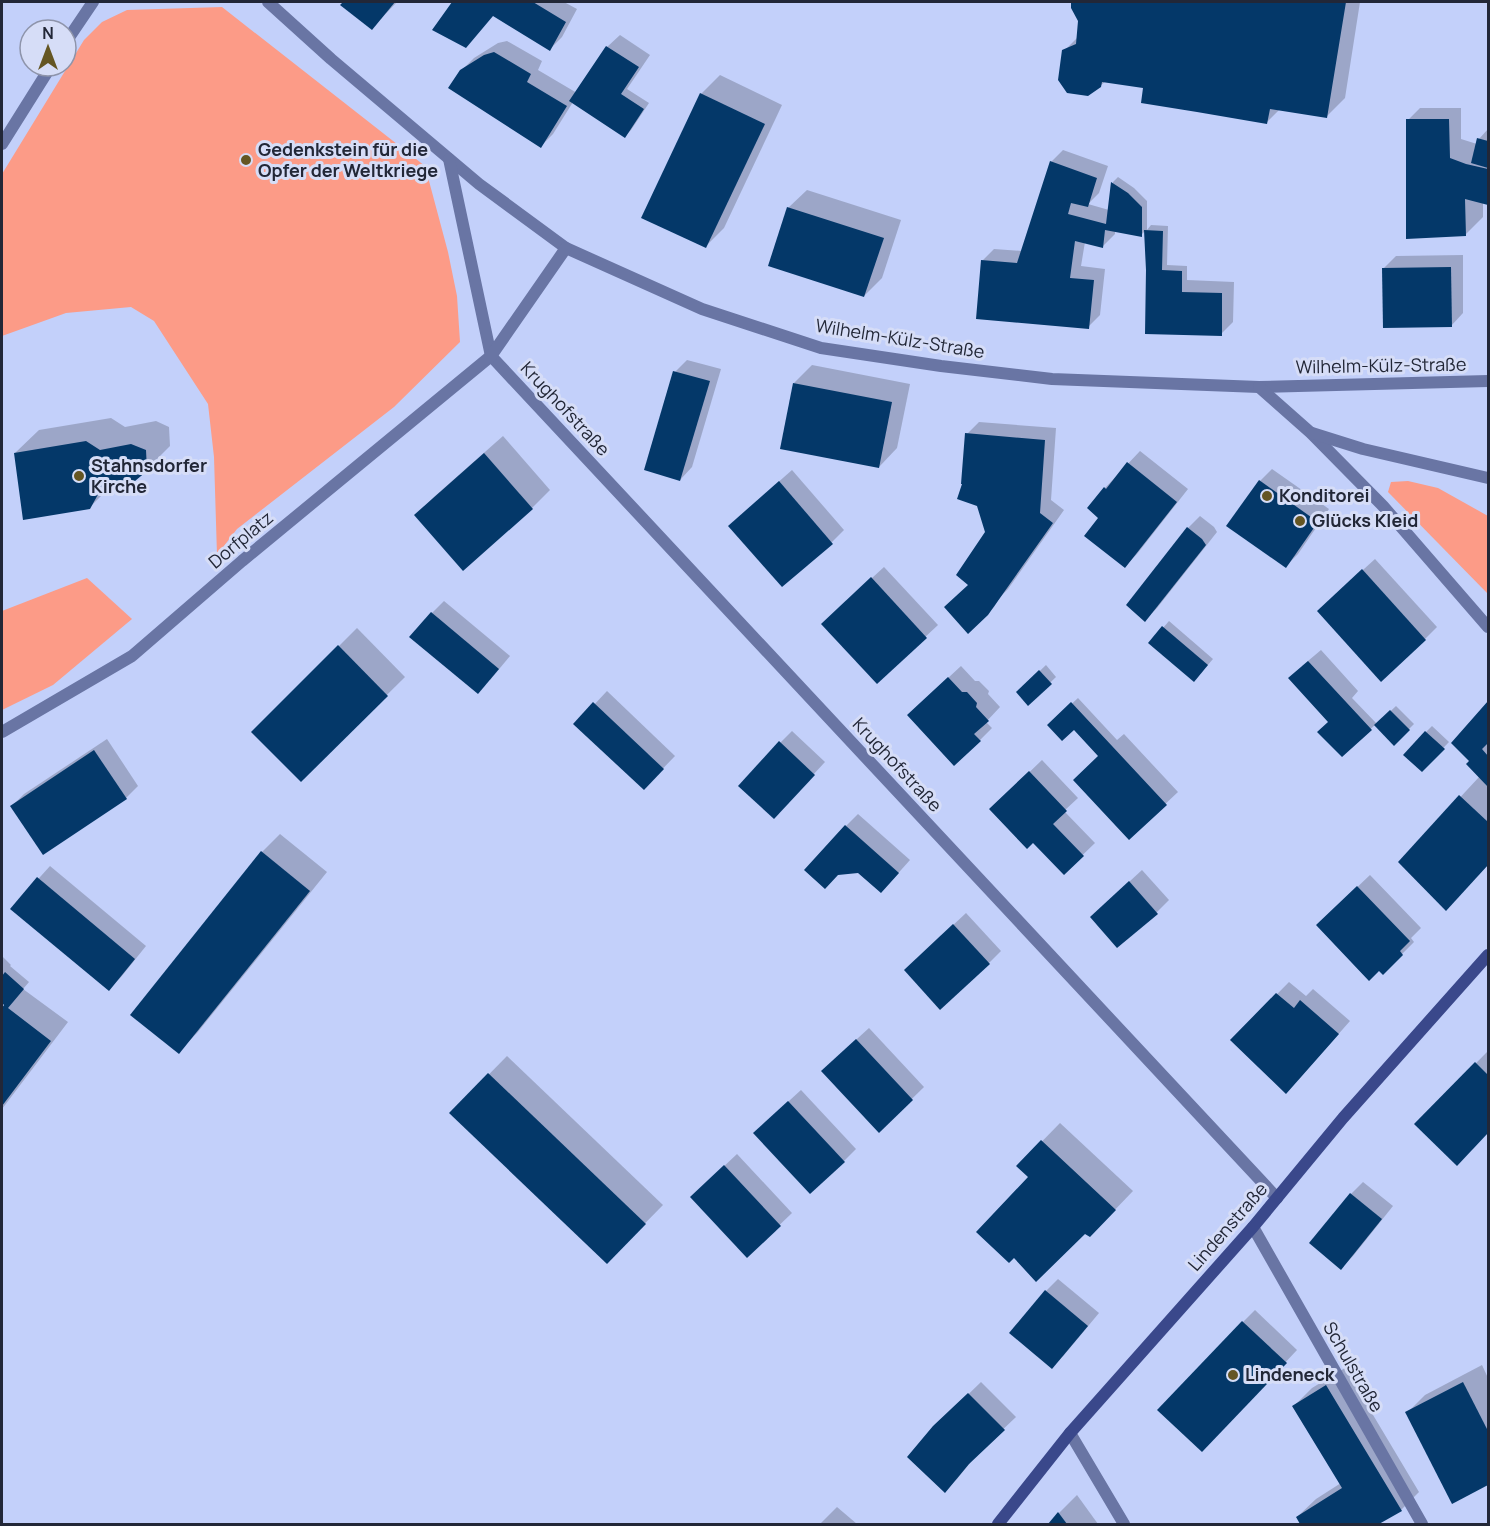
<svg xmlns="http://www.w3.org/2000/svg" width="1490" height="1526" font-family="Manrope,sans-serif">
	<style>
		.green { fill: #fc9b87 }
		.shadow { fill: #0003 }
		.building { fill: #043869 }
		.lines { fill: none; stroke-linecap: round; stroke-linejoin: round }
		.street { stroke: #6975a4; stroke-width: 12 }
		.secondary { stroke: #3a488b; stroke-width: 12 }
		.poi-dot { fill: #655623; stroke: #d6ddf7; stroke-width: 2 }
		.labels { text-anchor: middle; stroke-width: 6; stroke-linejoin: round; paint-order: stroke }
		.poi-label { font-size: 18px; font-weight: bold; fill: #222737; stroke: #d6ddf7; text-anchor: start }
		.street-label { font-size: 18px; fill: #222737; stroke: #d6ddf7 }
	</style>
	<rect width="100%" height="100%" fill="#c3d0fa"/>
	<g class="green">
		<path d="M 222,7 L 425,166 L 448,252 L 457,296 L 460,342 L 394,407 L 237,529 L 217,555 L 214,457 L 208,404 L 154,321 L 131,307 L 66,313 L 2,336 L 2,174 L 84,40 L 102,22 L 127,10 Z"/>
		<path d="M 1408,481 L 1438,488 L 1488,516 L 1488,594 L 1388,492 L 1391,482 Z"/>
		<path d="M 87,578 L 132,619 L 53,685 L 2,710 L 2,611 Z"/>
	</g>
	<g class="shadow">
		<path d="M 345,2 L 397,2 L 372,28 L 342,5 Z"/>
		<path d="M 453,2 L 564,2 L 577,9 L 562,37 L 550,49 L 494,15 L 434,29 Z"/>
		<path d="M 1073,2 L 1360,2 L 1345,98 L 1327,116 L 1280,109 L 1267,122 L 1145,87 L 1106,81 L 1100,86 L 1064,51 L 1078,37 L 1079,21 L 1073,8 Z"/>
		<path d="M 620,35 L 650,55 L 627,89 L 649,103 L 631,130 L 625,136 L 573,102 L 553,134 L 541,146 L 461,71 L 474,58 L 498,43 L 507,41 L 542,61 L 538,70 L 577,93 L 607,47 Z"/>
		<path d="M 720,75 L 782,105 L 724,228 L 706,246 L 643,217 L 701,94 Z"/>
		<path d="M 1420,108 L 1461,108 L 1461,139 L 1477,144 L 1479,139 L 1488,129 L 1488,203 L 1483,202 L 1483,217 L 1465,235 L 1408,120 Z"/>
		<path d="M 1063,150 L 1108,166 L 1099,193 L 1088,204 L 1109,210 L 1113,182 L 1118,177 L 1134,188 L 1147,201 L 1147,230 L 1151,225 L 1168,226 L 1167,265 L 1187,266 L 1187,280 L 1234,282 L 1233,322 L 1221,334 L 1147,291 L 1145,231 L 1141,235 L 1115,231 L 1115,234 L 1103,246 L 1085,242 L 1081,266 L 1105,269 L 1100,315 L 1088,327 L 982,261 L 994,249 L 1022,251 L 1051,162 Z"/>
		<path d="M 807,190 L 901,220 L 882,278 L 864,296 L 788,208 Z"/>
		<path d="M 1463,255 L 1463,313 L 1451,326 L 1384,268 L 1396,256 Z"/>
		<path d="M 687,360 L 721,369 L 692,467 L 680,480 L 675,372 Z"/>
		<path d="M 812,365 L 910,384 L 897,448 L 879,467 L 794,383 Z"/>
		<path d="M 111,418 L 125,427 L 156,421 L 169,427 L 170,446 L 146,470 L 112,485 L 89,508 L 15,453 L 39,430 Z"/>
		<path d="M 979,422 L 1056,428 L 1051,500 L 1064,510 L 1008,589 L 1000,597 L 994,607 L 969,631 L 971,584 L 987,533 L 979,507 L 963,485 L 967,434 Z"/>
		<path d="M 503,436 L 550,490 L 532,508 L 463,569 L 416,515 L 434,497 Z"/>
		<path d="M 1140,451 L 1188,489 L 1137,554 L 1125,566 L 1100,517 L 1089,508 L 1105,488 Z"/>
		<path d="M 1272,469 L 1329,509 L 1298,554 L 1286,566 L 1260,481 Z"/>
		<path d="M 792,470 L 844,530 L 832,542 L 742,514 Z"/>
		<path d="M 1200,516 L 1214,527 L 1217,532 L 1157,608 L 1145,620 L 1188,528 Z"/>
		<path d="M 1375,559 L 1437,627 L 1425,639 L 1331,599 Z"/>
		<path d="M 884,567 L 938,625 L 877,682 L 835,612 Z"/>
		<path d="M 444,601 L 510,656 L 490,680 L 432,613 Z"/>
		<path d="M 1169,621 L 1213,659 L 1200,674 L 1150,643 Z"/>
		<path d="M 357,628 L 405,677 L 301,780 L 253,732 Z"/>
		<path d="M 1321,650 L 1358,691 L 1352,698 L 1377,724 L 1396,706 L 1414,724 L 1394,744 L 1375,725 L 1342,755 L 1329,722 L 1302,666 Z"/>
		<path d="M 1046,665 L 1056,677 L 1028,704 L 1018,692 Z"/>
		<path d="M 961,666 L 975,681 L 979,681 L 989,691 L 988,694 L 1000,707 L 986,722 L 992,728 L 980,740 L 921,703 Z"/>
		<path d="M 607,691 L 675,756 L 644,788 L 576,724 Z"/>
		<path d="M 1078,698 L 1117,740 L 1124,734 L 1178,792 L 1129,838 L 1100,756 L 1074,728 L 1049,725 Z"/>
		<path d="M 1488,703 L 1488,741 L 1487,743 L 1488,745 L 1488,865 L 1446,909 L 1400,862 L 1480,776 L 1472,760 L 1453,743 Z"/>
		<path d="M 1432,726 L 1449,742 L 1422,770 L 1426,732 Z"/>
		<path d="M 792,731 L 825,762 L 786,804 L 780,743 Z"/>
		<path d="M 107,739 L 138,786 L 126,798 L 12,806 L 24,794 Z"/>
		<path d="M 1042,760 L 1078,798 L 1064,811 L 1095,843 L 1064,873 L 1033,841 L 991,809 Z"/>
		<path d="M 858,814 L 910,860 L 893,879 L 846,826 Z"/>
		<path d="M 280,834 L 327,872 L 197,1033 L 179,1051 L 262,852 Z"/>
		<path d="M 50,866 L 146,946 L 121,977 L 109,989 L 12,908 Z"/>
		<path d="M 1142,870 L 1169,900 L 1157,912 L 1117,946 L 1104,905 Z"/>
		<path d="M 1370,875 L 1421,928 L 1411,938 L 1414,942 L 1402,954 L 1330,913 Z"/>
		<path d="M 966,913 L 1001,951 L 989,963 L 918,958 Z"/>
		<path d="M 2,956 L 11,965 L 10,966 L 29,982 L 23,989 L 68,1022 L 2,1109 L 2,1011 L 6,1005 L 2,1001 Z"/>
		<path d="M 1289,982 L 1306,996 L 1313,989 L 1350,1021 L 1298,1080 L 1232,1040 Z"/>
		<path d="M 869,1028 L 924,1087 L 879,1131 L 835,1059 Z"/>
		<path d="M 1488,1051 L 1488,1131 L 1457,1164 L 1416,1124 Z"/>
		<path d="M 507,1056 L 663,1205 L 607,1262 L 451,1113 Z"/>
		<path d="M 801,1090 L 856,1149 L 844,1161 L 767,1121 Z"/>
		<path d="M 1060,1123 L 1133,1191 L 1108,1217 L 1085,1232 L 1018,1166 Z"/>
		<path d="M 737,1154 L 792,1213 L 747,1256 L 704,1185 Z"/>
		<path d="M 1363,1182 L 1393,1206 L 1353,1256 L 1341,1268 L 1351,1194 Z"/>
		<path d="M 1058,1279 L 1099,1313 L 1064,1355 L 1052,1367 L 1046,1291 Z"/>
		<path d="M 1255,1310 L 1297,1350 L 1214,1438 L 1243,1322 Z"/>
		<path d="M 1482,1365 L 1488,1378 L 1488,1483 L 1453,1502 L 1407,1413 L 1425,1395 Z"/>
		<path d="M 1345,1368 L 1419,1492 L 1401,1510 L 1376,1524 L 1302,1524 L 1297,1517 L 1316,1499 L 1341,1483 L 1294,1406 L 1312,1388 Z"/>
		<path d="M 981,1382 L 1016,1417 L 978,1453 L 957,1479 L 945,1490 L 948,1414 Z"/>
		<path d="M 1077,1495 L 1098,1524 L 1050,1524 L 1059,1513 Z"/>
		<path d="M 837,1507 L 857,1524 L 820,1524 Z"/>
	</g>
	<g class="building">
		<path d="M 343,2 L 395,2 L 372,30 L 340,5 Z"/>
		<path d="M 452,2 L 533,2 L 566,22 L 550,51 L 493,16 L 466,48 L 432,30 Z"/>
		<path d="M 1071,2 L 1346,2 L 1327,118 L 1270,109 L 1267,124 L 1197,112 L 1141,103 L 1143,88 L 1102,82 L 1101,87 L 1088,96 L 1067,93 L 1058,80 L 1062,50 L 1076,44 L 1078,21 L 1071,8 Z"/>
		<path d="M 606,46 L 639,67 L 621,94 L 644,109 L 625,138 L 569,101 Z"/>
		<path d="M 494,52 L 531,74 L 527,82 L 567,106 L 541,148 L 448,88 L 460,70 L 484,55 Z"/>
		<path d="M 700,93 L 765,124 L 706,248 L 641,218 Z"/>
		<path d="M 1406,119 L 1449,119 L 1450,158 L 1466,164 L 1488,169 L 1488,205 L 1465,199 L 1466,236 L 1406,239 Z"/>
		<path d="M 1477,138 L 1488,141 L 1488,168 L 1471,163 Z"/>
		<path d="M 1050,161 L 1097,178 L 1088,207 L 1071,203 L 1068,214 L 1106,224 L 1111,182 L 1128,193 L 1142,207 L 1142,237 L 1105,230 L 1103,248 L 1075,241 L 1070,278 L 1094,280 L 1089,329 L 976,319 L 981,260 L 1017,263 Z"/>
		<path d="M 787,207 L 884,238 L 864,297 L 768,266 Z"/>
		<path d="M 1144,230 L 1163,231 L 1162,270 L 1182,271 L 1182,292 L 1222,293 L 1222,336 L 1145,334 L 1146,270 Z"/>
		<path d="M 1451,267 L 1452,327 L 1383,328 L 1382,268 Z"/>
		<path d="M 673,371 L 710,381 L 680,481 L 644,470 Z"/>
		<path d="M 793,383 L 892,402 L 879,468 L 780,449 Z"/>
		<path d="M 965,433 L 1045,440 L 1040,513 L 1053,523 L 988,615 L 968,634 L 944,607 L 968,585 L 956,575 L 985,532 L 977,506 L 957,499 L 962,484 L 961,484 Z"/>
		<path d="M 86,441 L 100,450 L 131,444 L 146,450 L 147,471 L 135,481 L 101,489 L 90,509 L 23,520 L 14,453 Z"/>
		<path d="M 484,453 L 533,509 L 463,571 L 414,515 Z"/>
		<path d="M 1127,462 L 1177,502 L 1125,568 L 1084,536 L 1098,518 L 1087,508 L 1104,487 L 1106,489 Z"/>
		<path d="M 1259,480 L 1318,522 L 1286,568 L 1226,526 Z"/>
		<path d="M 779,481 L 833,544 L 782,587 L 728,526 Z"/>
		<path d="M 1187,527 L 1202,539 L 1206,545 L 1145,622 L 1126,605 Z"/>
		<path d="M 1362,569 L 1426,640 L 1381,682 L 1317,611 Z"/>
		<path d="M 871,577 L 927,638 L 877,684 L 821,624 Z"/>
		<path d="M 431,612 L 499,669 L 478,694 L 409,637 Z"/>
		<path d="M 1162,626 L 1208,665 L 1194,682 L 1148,643 Z"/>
		<path d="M 338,645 L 388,696 L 301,782 L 251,732 Z"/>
		<path d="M 1308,661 L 1372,730 L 1342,757 L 1317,732 L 1328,722 L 1288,678 Z"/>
		<path d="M 1039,670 L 1052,684 L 1028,706 L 1016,692 Z"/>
		<path d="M 948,677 L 962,692 L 967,692 L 977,703 L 976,707 L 989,721 L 974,734 L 981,741 L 954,766 L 907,715 Z"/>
		<path d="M 1488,701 L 1488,743 L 1482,749 L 1488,756 L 1488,787 L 1466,764 L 1469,761 L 1451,743 Z"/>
		<path d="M 593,702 L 664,769 L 644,790 L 573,724 Z"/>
		<path d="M 1071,702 L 1167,805 L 1129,840 L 1073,780 L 1098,756 L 1074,730 L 1062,741 L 1047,725 Z"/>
		<path d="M 1390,710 L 1410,730 L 1394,746 L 1374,725 Z"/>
		<path d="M 1425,731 L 1445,749 L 1422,772 L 1403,755 Z"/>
		<path d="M 779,741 L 815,775 L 774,819 L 738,786 Z"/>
		<path d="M 94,750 L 127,799 L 43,855 L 10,806 Z"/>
		<path d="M 1029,771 L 1067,811 L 1053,824 L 1084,856 L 1064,875 L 1033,843 L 1027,849 L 989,809 Z"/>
		<path d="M 1459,795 L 1488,822 L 1488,865 L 1446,911 L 1398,862 Z"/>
		<path d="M 845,825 L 899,873 L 881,893 L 858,873 L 838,875 L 825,889 L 804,870 Z"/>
		<path d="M 261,851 L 310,891 L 179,1054 L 130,1015 Z"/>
		<path d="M 37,877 L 135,959 L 109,991 L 10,909 Z"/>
		<path d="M 1129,881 L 1158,914 L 1117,948 L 1090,917 Z"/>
		<path d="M 1357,886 L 1410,941 L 1400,951 L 1403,955 L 1383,975 L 1379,971 L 1369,981 L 1316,925 Z"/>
		<path d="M 953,924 L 990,964 L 940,1010 L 904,970 Z"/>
		<path d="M 5,972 L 24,989 L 8,1008 L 51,1041 L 2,1106 L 2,1008 L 4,1005 L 2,1003 L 2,976 Z"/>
		<path d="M 1276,993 L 1294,1008 L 1300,1000 L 1339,1034 L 1286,1094 L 1230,1040 Z"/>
		<path d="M 856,1039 L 913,1100 L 879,1133 L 821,1071 Z"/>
		<path d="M 1475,1062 L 1488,1075 L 1488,1133 L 1457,1166 L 1414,1124 Z"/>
		<path d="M 488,1073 L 646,1224 L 607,1264 L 449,1113 Z"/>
		<path d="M 788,1101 L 845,1162 L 810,1194 L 753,1133 Z"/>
		<path d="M 1041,1140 L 1116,1210 L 1090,1237 L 1085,1234 L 1036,1282 L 1014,1258 L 1009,1263 L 976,1232 L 1028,1177 L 1016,1166 Z"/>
		<path d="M 724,1165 L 781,1226 L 747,1258 L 690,1197 Z"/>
		<path d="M 1350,1193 L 1382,1219 L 1341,1270 L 1309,1243 Z"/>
		<path d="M 1045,1290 L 1088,1326 L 1052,1369 L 1009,1333 Z"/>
		<path d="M 1242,1321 L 1287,1363 L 1202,1452 L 1157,1410 Z"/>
		<path d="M 1463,1382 L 1488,1431 L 1488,1485 L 1452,1504 L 1405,1412 Z"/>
		<path d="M 1326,1385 L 1402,1511 L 1379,1524 L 1300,1524 L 1296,1517 L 1342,1488 L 1292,1406 Z"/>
		<path d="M 968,1393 L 1005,1430 L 969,1464 L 945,1493 L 907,1457 L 933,1426 Z"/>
		<path d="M 1058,1512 L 1067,1524 L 1048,1524 Z"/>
	</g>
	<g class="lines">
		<g class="street">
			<path d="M 268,2 L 331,59 L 479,184 L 566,248 L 702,309 L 821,348 L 941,366 L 1052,379 L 1259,387 L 1488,381"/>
			<path d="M 66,42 L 93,2"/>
			<path d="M 2,144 L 51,66"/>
			<path d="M 449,159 L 491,356"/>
			<path d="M 491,356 L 1277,1198"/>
			<path d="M 1259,387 L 1311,433 L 1383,506 L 1488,627"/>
			<path d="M 1312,433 L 1363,449 L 1488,478"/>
			<path d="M 2,732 L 132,656 L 242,561 L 491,356 L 566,248"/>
			<path d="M 1253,1227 L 1422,1524"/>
			<path d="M 1070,1433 L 1124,1524"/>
		</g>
		<path class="secondary" d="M 998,1524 L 1070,1433 L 1253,1227 L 1343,1118 L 1488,955"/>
	</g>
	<g class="poi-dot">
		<circle cx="246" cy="160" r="6"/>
		<circle cx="79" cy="476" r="6"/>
		<circle cx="1267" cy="496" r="6"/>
		<circle cx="1300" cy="521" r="6"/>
		<circle cx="1233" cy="1375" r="6"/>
	</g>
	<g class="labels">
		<g class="poi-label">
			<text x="258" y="156">Gedenkstein für die<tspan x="258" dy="21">Opfer der Weltkriege</tspan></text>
			<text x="91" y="472">Stahnsdorfer<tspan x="91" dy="21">Kirche</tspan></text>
			<text x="1279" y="502">Konditorei</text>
			<text x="1312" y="527">Glücks Kleid</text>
			<text x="1245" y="1381">Lindeneck</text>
		</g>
		<g class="street-label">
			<text transform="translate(900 339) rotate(9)" y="6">Wilhelm-Külz-Straße</text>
			<text transform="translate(1381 366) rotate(-1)" y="6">Wilhelm-Külz-Straße</text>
			<text transform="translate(565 409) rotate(47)" y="6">Krughofstraße</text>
			<text transform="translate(241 540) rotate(-40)" y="6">Dorfplatz</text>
			<text transform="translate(897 765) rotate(47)" y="6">Krughofstraße</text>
			<text transform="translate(1228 1227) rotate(-49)" y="6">Lindenstraße</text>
			<text transform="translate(1353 1367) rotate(60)" y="6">Schulstraße</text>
		</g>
	</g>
	<rect width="1490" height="1526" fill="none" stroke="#222737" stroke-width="6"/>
	<g transform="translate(48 48)"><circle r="28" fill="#d6ddf7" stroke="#8e94aa" stroke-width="1.5"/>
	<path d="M0-4.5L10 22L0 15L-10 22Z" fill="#655623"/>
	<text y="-9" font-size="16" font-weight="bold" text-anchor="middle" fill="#222737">N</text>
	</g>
</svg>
